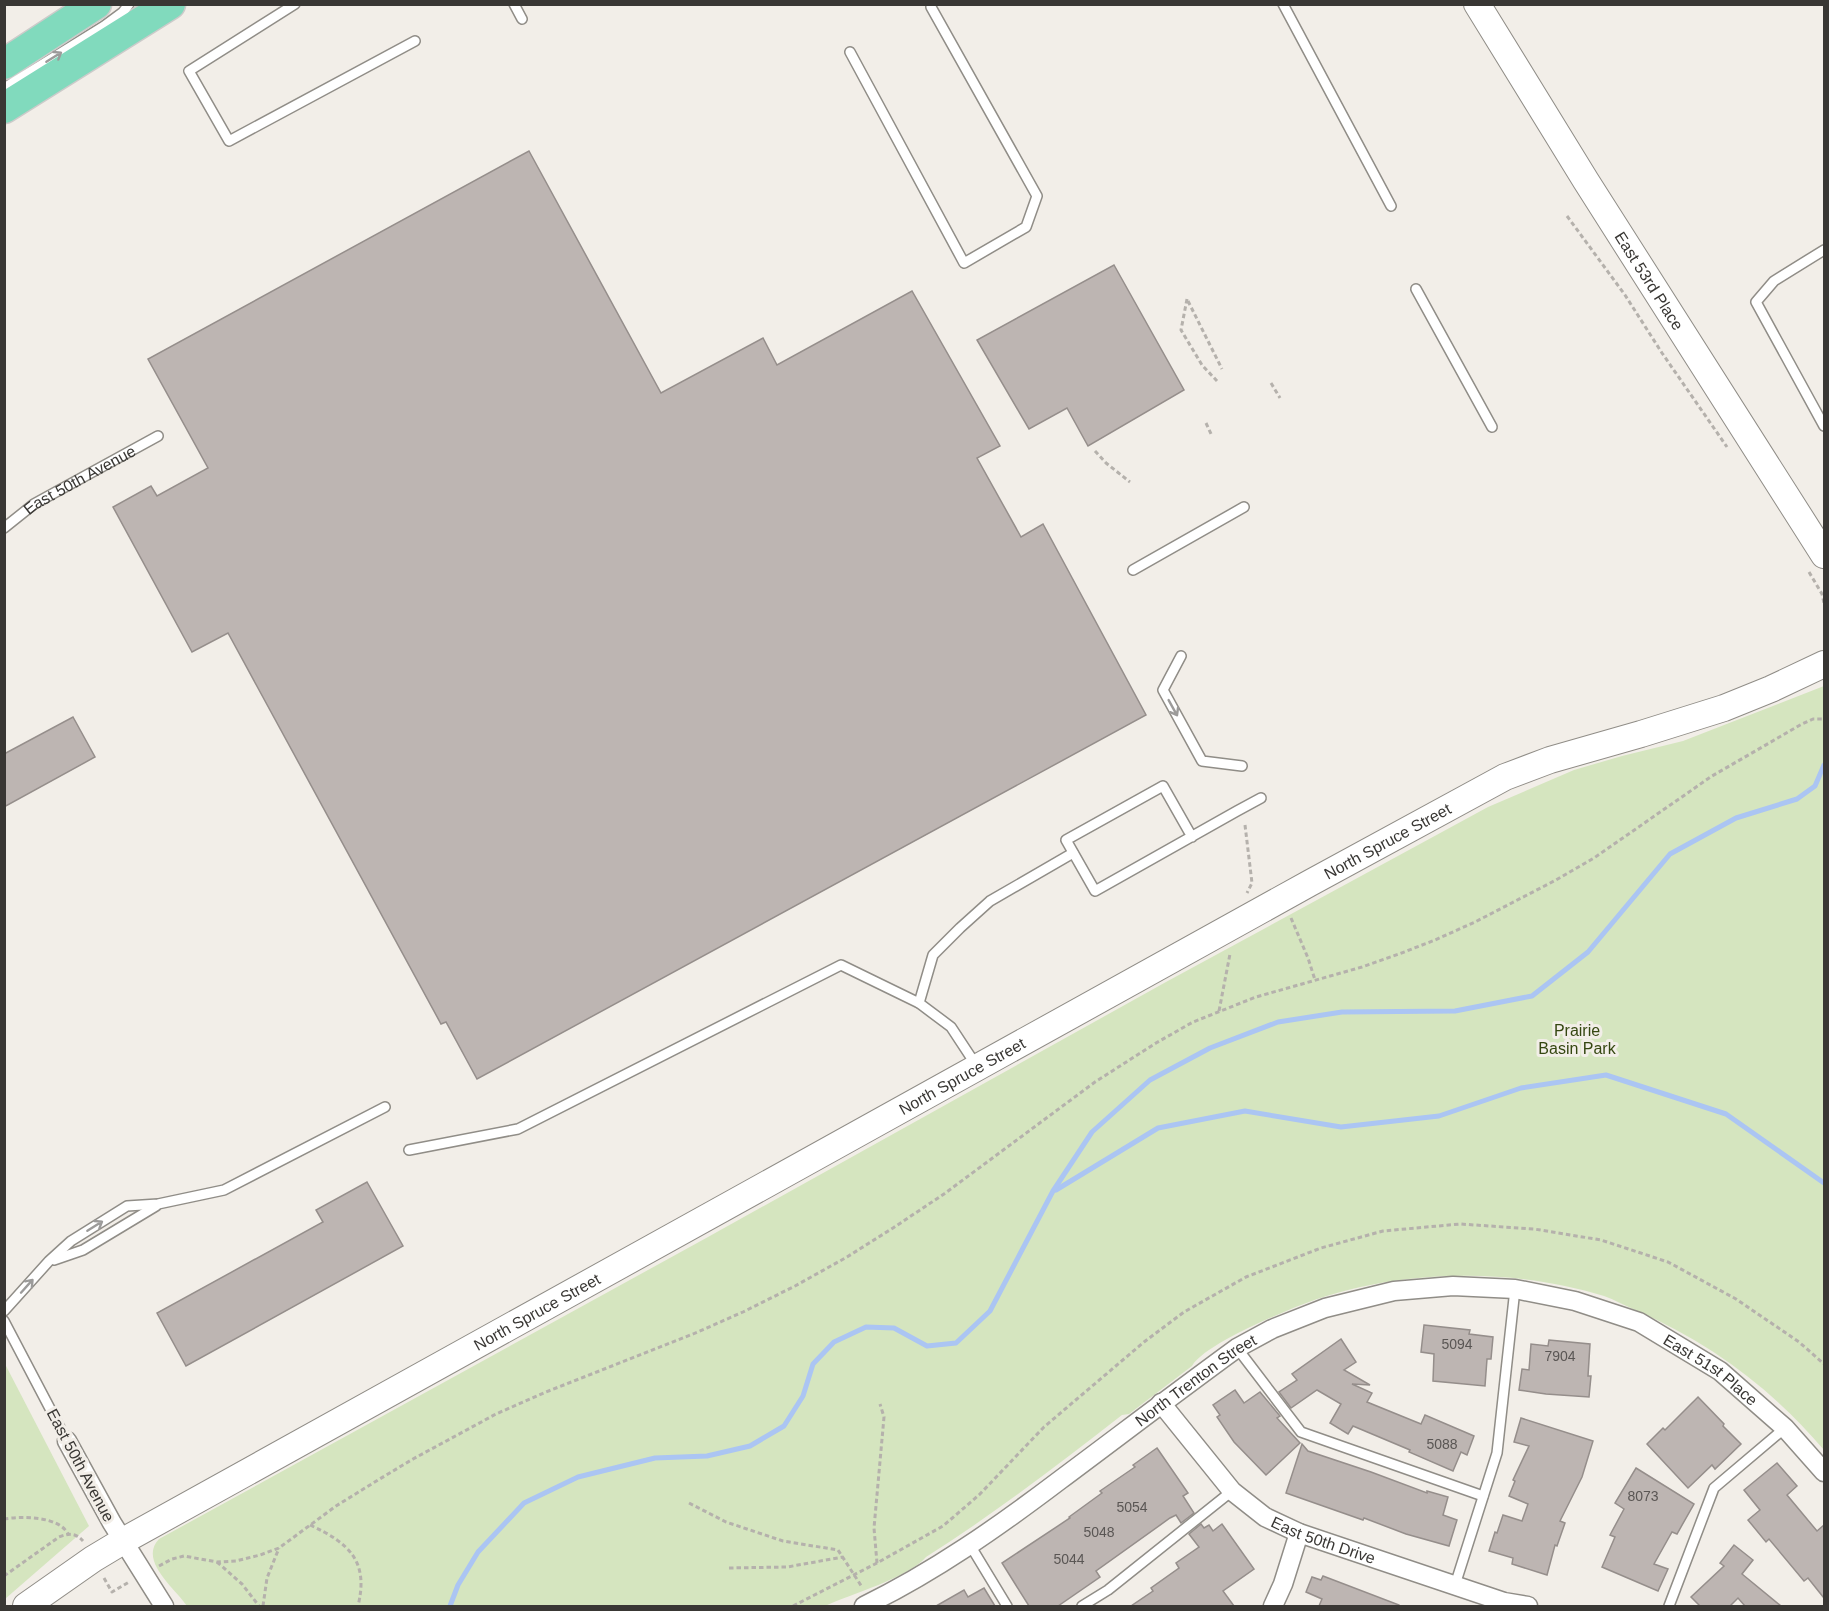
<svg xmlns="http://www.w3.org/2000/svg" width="1829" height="1611" font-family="Helvetica,sans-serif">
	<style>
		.green { fill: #d5e5bf }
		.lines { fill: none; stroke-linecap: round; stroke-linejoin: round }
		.stream { stroke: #abc5f3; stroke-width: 5 }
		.building { fill: #bdb5b2; stroke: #958e8b; stroke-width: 1.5 }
		.lane-casing { stroke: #908d87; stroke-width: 12 }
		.street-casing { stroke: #908d87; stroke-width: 21 }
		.secondary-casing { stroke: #908d87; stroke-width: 28 }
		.primary-casing { stroke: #cccbca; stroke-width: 33 }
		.path { stroke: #b5b1ac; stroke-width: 3; stroke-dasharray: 4.5 3; stroke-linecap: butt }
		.lane { stroke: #fff; stroke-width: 9 }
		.street { stroke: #fff; stroke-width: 18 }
		.secondary { stroke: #fff; stroke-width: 26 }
		.primary { stroke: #81dabd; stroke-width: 30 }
		.oneway { stroke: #9c9b9a }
		.labels { text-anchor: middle; stroke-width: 6; stroke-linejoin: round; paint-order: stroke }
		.number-label { font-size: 14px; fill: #5a5654 }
		.street-label { font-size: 16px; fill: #393734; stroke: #f2eee8 }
		.park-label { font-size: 16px; fill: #354711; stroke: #f2eee8 }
	</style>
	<rect width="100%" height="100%" fill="#f2eee8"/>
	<g class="green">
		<path d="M 1824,686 L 1824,1450 C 1772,1389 1711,1343 1637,1311 C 1626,1306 1615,1300 1604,1296 C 1504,1265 1381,1269 1284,1312 C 1262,1321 1203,1347 1192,1366 L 1129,1414 L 1122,1415 C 1058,1465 994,1514 926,1557 C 908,1578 851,1594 825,1606 L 187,1606 C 176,1589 138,1561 159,1539 L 708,1237 L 1166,982 L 1488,807 L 1574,770 L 1622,756 L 1683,741 Z"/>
		<path d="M 4,1362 L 89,1526 L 5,1599 L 4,1599 Z"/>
	</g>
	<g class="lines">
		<g class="stream">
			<path d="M 1056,1190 L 1158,1128 L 1245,1111 L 1341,1127 L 1439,1116 L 1521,1088 L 1606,1075 L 1726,1114 L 1824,1183"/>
			<path d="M 450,1606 L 458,1585 L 478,1552 L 524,1503 L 578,1477 L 655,1458 L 707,1456 L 750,1446 L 784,1426 L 803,1396 L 813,1364 L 834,1342 L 866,1327 L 894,1328 L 927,1346 L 956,1343 L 990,1311 L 1053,1191 L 1092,1132 L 1150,1080 L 1210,1048 L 1278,1022 L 1342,1012 L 1455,1011 L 1532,996 L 1588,952 L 1670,854 L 1736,818 L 1797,799 L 1815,786 L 1824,765"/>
		</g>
	</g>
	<g class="building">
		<path d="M 529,151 L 661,393 L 763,338 L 777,365 L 912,291 L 1000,446 L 977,458 L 1021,537 L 1043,524 L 1146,715 L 477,1079 L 446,1022 L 441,1024 L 228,633 L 192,652 L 113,507 L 151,486 L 157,496 L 208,468 L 148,359 Z"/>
		<path d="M 1114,265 L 1184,390 L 1088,446 L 1067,408 L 1029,429 L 977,340 Z"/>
		<path d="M 73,717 L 95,757 L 4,807 L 4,754 Z"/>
		<path d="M 367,1182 L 403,1246 L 186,1366 L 157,1313 L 323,1222 L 316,1210 Z"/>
		<path d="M 1424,1325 L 1470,1330 L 1469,1334 L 1493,1337 L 1491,1359 L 1487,1359 L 1485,1386 L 1433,1381 L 1434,1354 L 1421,1352 Z"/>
		<path d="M 1341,1339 L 1356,1362 L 1344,1370 L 1370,1385 L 1352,1384 L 1372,1393 L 1367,1402 L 1421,1424 L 1425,1415 L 1474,1436 L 1467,1455 L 1461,1452 L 1453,1471 L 1409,1452 L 1410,1450 L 1353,1426 L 1348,1434 L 1330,1423 L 1341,1404 L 1317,1390 L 1291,1408 L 1279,1392 L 1297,1380 L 1292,1374 Z"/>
		<path d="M 1549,1340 L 1590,1344 L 1588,1376 L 1591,1376 L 1589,1397 L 1546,1394 L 1519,1390 L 1522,1369 L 1529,1370 L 1531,1344 L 1548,1346 Z"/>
		<path d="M 1235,1390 L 1244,1403 L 1260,1392 L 1280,1416 L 1277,1418 L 1300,1443 L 1266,1475 L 1234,1442 L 1217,1417 L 1220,1415 L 1213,1405 Z"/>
		<path d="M 1698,1397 L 1724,1424 L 1723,1426 L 1741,1444 L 1715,1469 L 1712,1465 L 1688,1488 L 1647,1444 L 1663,1428 L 1665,1430 Z"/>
		<path d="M 1521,1418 L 1593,1441 L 1582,1477 L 1560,1521 L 1565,1523 L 1557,1546 L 1555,1545 L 1547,1575 L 1512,1564 L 1513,1558 L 1489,1551 L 1495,1532 L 1497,1533 L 1503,1515 L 1522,1521 L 1528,1504 L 1509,1496 L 1515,1481 L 1513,1480 L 1529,1446 L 1514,1442 Z"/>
		<path d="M 1302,1444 L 1308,1451 L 1371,1472 L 1427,1493 L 1427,1491 L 1448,1497 L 1443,1515 L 1457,1520 L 1449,1546 L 1406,1534 L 1364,1518 L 1363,1520 L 1286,1493 Z"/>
		<path d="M 1157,1448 L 1188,1493 L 1183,1496 L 1194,1513 L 1181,1523 L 1176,1515 L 1170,1518 L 1096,1571 L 1100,1577 L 1058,1606 L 1029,1606 L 1002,1563 L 1070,1518 L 1069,1517 L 1102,1493 L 1100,1491 L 1135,1467 L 1133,1465 Z"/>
		<path d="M 1777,1463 L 1797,1486 L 1787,1495 L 1817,1531 L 1824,1525 L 1824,1598 L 1808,1578 L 1804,1581 L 1769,1539 L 1766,1542 L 1748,1520 L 1760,1510 L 1744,1490 Z"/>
		<path d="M 1636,1468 L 1694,1504 L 1677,1534 L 1672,1532 L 1654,1564 L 1668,1569 L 1658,1591 L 1602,1567 L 1615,1537 L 1610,1535 L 1624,1509 L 1615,1503 Z"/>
		<path d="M 1201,1524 L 1204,1528 L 1209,1525 L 1213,1531 L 1222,1524 L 1254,1569 L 1223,1591 L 1234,1606 L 1131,1606 L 1153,1591 L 1151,1588 L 1179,1568 L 1176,1563 L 1199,1547 L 1189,1534 Z"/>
		<path d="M 1734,1545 L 1753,1560 L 1742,1574 L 1781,1606 L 1745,1606 L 1738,1598 L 1730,1606 L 1700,1606 L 1691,1597 L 1724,1566 L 1720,1563 Z"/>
		<path d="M 1323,1576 L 1399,1605 L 1399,1606 L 1319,1606 L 1322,1599 L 1306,1592 L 1312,1577 L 1321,1580 Z"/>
		<path d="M 984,1588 L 995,1606 L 936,1606 L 964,1590 L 968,1597 Z"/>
	</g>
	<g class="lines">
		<g class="lane-casing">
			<g id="lane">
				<path d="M 295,4 L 189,71 L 229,141 L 415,41"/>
				<path d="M 514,4 L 522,19"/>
				<path d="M 1283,4 L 1391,206"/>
				<path d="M 850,52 L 964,263 L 1026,227 L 1037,196 L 931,7"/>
				<path d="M 4,88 L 104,26 L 123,12 L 129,4"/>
				<path d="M 1824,250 L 1774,281 L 1756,302 L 1824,426"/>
				<path d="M 1416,289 L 1492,427"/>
				<path id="s1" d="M 4,528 L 34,504 L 158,436"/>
				<path d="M 1133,570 L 1244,507"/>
				<path d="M 1181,656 L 1163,690 L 1202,761 L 1242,766"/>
				<path d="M 1192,837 L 1163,786 L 1066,840 L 1095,891 L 1237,811 L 1261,798"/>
				<path d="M 919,1003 L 933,955 L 960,928 L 990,901 L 1073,853"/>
				<path d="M 409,1150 L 518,1129 L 841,965 L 919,1003 L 951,1027 L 976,1065"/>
				<path d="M 54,1260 L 83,1250 L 156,1206"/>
				<path d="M 4,1311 L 49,1261 L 71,1241 L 127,1206 L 158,1204 L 224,1190 L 385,1107"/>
				<path d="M 4,1321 L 67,1441"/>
				<path d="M 1237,1348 L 1301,1432 L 1483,1496"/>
				<path d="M 970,1545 L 1007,1606"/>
				<path d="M 1455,1585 L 1497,1453 L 1515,1289"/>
				<path d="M 1082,1606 L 1108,1590 L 1232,1491"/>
				<path d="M 1669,1606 L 1714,1488 L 1785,1428"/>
			</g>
		</g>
		<g class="street-casing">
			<g id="street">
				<path id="s2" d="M 1161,1403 L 1232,1491 L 1265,1517 L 1299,1533 L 1504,1602 L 1528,1606"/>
				<path d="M 67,1441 L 112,1523 L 164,1606"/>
				<path id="s3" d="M 864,1606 C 934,1572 998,1527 1060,1480 C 1119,1436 1178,1391 1237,1348 L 1272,1329 L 1325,1308 L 1394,1291 L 1453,1286 L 1515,1289 L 1575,1301 L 1639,1322 L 1720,1371 L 1785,1428 L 1824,1472"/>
				<path d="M 1273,1606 L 1283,1584 L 1299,1533"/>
			</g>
		</g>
		<g class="secondary-casing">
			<g id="secondary">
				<path id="s4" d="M 1477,4 L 1586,181 L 1824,555"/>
				<path id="s5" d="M 26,1606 L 93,1559 L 123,1541 L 1310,883 L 1505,777 L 1550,760 L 1641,734 L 1724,708 L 1771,689 L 1824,664"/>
			</g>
		</g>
		<g class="primary-casing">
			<g id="primary">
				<path d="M 4,64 L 96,4"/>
				<path d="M 4,108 L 170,4"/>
			</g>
		</g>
		<g class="path">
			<path d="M 1567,216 L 1625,295 L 1662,353 L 1727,447"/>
			<path d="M 1187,299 L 1181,330 L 1202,365 L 1217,381"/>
			<path d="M 1188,301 L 1222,369"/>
			<path d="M 1271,383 L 1280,398"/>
			<path d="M 1206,423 L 1212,436"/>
			<path d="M 1095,451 L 1106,463 L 1130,482"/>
			<path d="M 1809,572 L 1822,594 L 1824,603"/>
			<path d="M 1245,825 L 1252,883 L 1247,893"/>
			<path d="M 1291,918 L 1308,958 L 1315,980"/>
			<path d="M 1219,1011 L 1230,954"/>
			<path d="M 689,1503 L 726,1522 L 783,1541 L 838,1550 L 862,1587"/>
			<path d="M 4,1519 C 22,1516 59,1516 68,1534"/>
			<path d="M 310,1525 C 349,1543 369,1561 358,1606"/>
			<path d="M 217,1562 L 242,1584 L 259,1606"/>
			<path d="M 877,1563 L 874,1528 L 884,1417 L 880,1404"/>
			<path d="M 159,1566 L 172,1559 L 184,1556 L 217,1562 L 236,1561 L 260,1555 L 279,1548 L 336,1506 L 378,1480 L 413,1459 L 496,1414 L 546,1392 L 693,1334 L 743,1312 L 795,1286 L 847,1257 L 893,1228 L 944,1194 L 1095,1082 L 1156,1043 L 1193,1022 L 1256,997 L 1362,967 L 1399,954 L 1435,940 L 1475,922 L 1556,880 L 1594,858 L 1712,776 L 1802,724 L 1813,719 L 1824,719"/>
			<path d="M 729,1568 L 787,1567 L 843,1557"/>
			<path d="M 4,1576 L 59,1537 C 69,1533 76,1533 83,1541"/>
			<path d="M 104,1578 L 112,1592 L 129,1582"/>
			<path d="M 263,1606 L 267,1578 L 279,1548"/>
			<path d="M 793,1606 L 877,1563 L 943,1526 L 979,1495 L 1044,1427 L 1144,1342 L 1184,1312 L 1246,1277 L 1321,1248 L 1383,1231 L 1460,1224 L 1534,1229 L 1601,1240 L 1668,1262 L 1736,1299 L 1799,1342 L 1824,1364"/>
		</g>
		<use href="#lane" class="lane"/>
		<use href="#street" class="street"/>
		<use href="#secondary" class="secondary"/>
		<use href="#primary" class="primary"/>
	</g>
	<defs><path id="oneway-shaft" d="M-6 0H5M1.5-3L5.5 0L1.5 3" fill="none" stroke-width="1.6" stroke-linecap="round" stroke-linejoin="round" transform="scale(1.5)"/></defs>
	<g class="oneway">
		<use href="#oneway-shaft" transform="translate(54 57) rotate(-32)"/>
		<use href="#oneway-shaft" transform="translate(1173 708) rotate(61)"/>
		<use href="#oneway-shaft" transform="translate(95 1226) rotate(-32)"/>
		<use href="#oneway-shaft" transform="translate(27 1286) rotate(-48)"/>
	</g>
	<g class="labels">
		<g class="number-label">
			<text x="1457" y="1349">5094</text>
			<text x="1560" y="1361">7904</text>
			<text x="1442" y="1449">5088</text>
			<text x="1643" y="1501">8073</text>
			<text x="1132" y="1512">5054</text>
			<text x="1099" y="1537">5048</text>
			<text x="1069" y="1564">5044</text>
		</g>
		<g class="street-label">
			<text dy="6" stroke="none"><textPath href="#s4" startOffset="326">East 53rd Place</textPath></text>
			<text dy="6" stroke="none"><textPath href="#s1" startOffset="90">East 50th Avenue</textPath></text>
			<text dy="6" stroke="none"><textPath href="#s5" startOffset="1562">North Spruce Street</textPath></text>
			<text dy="6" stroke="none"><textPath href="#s5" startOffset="1076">North Spruce Street</textPath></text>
			<text dy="6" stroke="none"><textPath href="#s5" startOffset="590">North Spruce Street</textPath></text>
			<text dy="6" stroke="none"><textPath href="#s3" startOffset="958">East 51st Place</textPath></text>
			<text dy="6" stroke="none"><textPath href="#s3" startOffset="402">North Trenton Street</textPath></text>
			<text transform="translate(81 1465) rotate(62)" y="6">East 50th Avenue</text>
			<text dy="6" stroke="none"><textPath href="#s2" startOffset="218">East 50th Drive</textPath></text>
		</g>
		<g class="park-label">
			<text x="1577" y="1036">Prairie<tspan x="1577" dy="18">Basin Park</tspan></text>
		</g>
	</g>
	<rect width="1829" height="1611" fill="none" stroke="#393734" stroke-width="12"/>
</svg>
